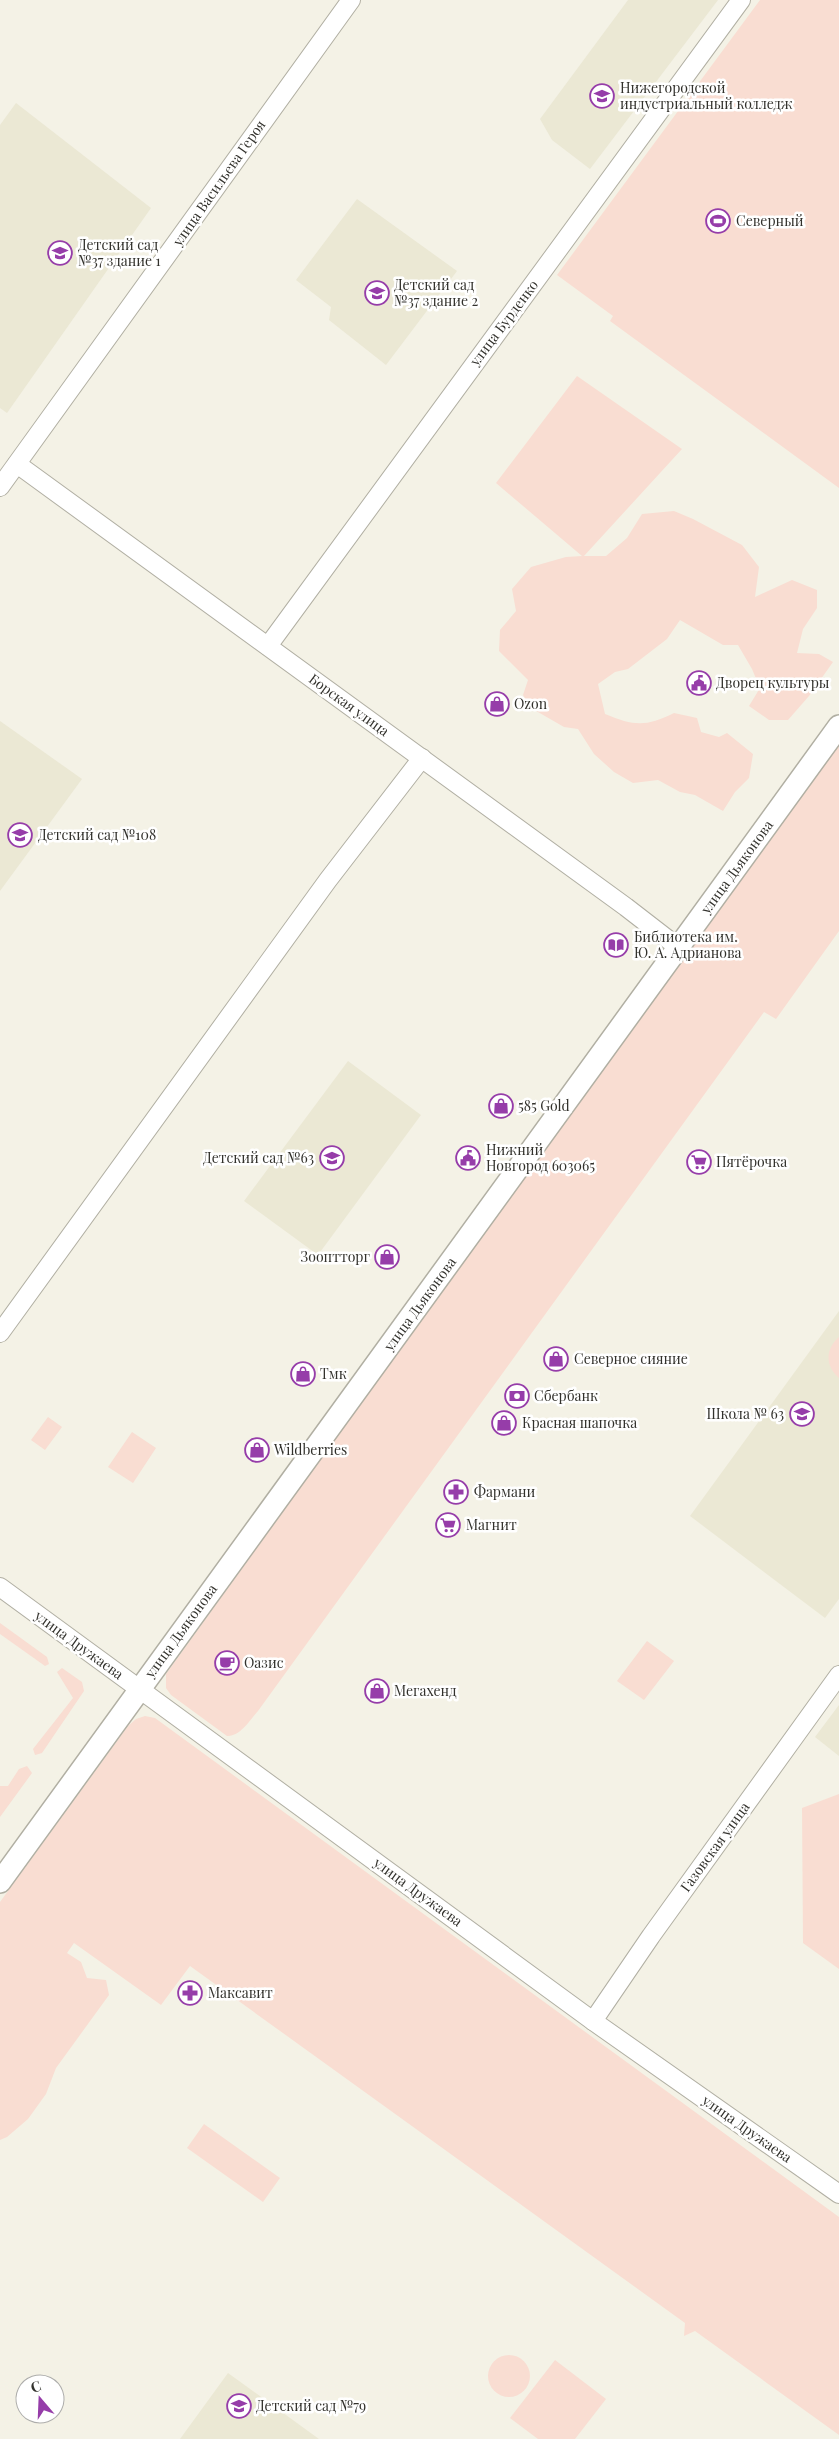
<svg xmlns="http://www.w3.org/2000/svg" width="839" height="2439" font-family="'Playfair Display',serif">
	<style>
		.built { fill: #ebe8d4 }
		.green { fill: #f9ddd2 }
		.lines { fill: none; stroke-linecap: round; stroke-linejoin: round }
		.minor-casing { stroke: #b1afa3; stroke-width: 20 }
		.major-casing { stroke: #b1afa3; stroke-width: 24 }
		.minor { stroke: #fff; stroke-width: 18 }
		.major { stroke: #fff; stroke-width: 21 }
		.labels { text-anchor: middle; stroke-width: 5; stroke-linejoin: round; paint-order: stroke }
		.poi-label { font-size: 14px; fill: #32312c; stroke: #fff; text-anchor: start }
		.street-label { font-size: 14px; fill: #32312c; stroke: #fff }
	</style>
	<rect width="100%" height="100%" fill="#f4f2e6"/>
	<g class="built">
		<path d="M 628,0 L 718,0 L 590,169 L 552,140 L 540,119 Z"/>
		<path d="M 16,103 L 151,208 L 7,413 L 0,408 L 0,125 Z"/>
		<path d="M 357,199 L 457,271 L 386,365 L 329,320 L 331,307 L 296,280 Z"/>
		<path d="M 0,721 L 82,779 L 0,891 Z"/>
		<path d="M 348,1061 L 421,1115 L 318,1255 L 244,1201 Z"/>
		<path d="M 839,1311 L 839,1599 L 825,1618 L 690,1516 Z"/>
		<path d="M 839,1705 L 839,1756 L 815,1737 Z"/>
		<path d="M 228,2373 L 319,2439 L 180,2439 Z"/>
	</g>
	<g class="green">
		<path d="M 760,0 L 839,0 L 839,488 L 610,321 L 613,316 L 557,275 Z"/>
		<path d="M 577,376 L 682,449 L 584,556 L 606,556 L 627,538 L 642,514 L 674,511 L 693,519 L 742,545 L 759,567 L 755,597 L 792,580 L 817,590 L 817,608 L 803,629 L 797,653 L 819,654 L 833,662 L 809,696 L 788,720 L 769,720 L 749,706 L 760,688 L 752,669 L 738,645 L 723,645 L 680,620 L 667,639 L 628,669 L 615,672 L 598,684 L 605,714 C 634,726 646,727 674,713 L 697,718 L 701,732 L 719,737 L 727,733 L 753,754 L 749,778 L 735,792 L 723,811 L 695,795 L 680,792 L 658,780 L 633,783 L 614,772 L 594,754 L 578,729 L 564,727 L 531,708 L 523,695 L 528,680 L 499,651 L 500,630 L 516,611 L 512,589 L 531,567 L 566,557 L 582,556 L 496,483 Z"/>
		<path d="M 839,740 L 839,931 L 776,1019 L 764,1012 L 258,1711 C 250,1720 240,1737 227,1736 L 171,1695 L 166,1688 L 166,1674 Z"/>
		<path d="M 839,1337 L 839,1378 C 825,1366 825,1349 839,1337 Z"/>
		<path d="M 48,1417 L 62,1427 L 45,1450 L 31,1440 Z"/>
		<path d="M 132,1432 L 156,1448 L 133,1483 L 108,1467 Z"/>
		<path d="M 0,1623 L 47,1657 L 49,1664 L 45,1666 L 0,1634 Z"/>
		<path d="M 647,1641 L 674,1661 L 644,1700 L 617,1681 Z"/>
		<path d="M 62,1668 L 82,1682 L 84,1691 L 42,1753 L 35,1755 L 33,1749 L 73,1698 L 57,1672 Z"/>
		<path d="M 145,1716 L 155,1718 L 839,2217 L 839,2435 L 695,2331 L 684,2336 L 685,2323 L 190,1966 L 161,2005 L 74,1943 L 67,1953 L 81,1962 L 87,1978 L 106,1980 L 109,1995 L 56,2068 L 46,2094 L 28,2119 L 7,2137 L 0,2140 L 0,1902 L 128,1726 L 136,1719 Z"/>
		<path d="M 27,1766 L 32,1773 L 0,1817 L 0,1786 L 8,1786 L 19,1769 Z"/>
		<path d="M 839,1794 L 839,1969 L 803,1943 L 802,1808 Z"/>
		<path d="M 204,2124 L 280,2178 L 263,2202 L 187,2148 Z"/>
		<circle cx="509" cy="2376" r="21"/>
		<path d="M 555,2360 L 606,2399 L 575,2439 L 538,2439 L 510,2418 Z"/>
	</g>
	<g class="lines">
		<g class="minor-casing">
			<g id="minor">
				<path d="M 17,464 L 626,907 L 679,948"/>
				<path d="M 0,487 L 351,0"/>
				<path d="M 268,646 L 741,0"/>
				<path d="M 0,1333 L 328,880 L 422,758"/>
				<path d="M 0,1587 L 593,2021 L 839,2194"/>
				<path d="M 593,2021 L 651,1936 L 839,1675"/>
			</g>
		</g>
		<g class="major-casing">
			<path id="major" d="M 0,1882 L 839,726"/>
		</g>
		<use href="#minor" class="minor"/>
		<use href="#major" class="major"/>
	</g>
	<defs>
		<g id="university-ring" transform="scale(1.25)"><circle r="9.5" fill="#fff" stroke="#963da9" stroke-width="1.5"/><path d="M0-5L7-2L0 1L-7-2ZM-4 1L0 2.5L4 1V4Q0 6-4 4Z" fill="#963da9"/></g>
		<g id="stadium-ring" transform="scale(1.25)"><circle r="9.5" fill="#fff" stroke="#963da9" stroke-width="1.5"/><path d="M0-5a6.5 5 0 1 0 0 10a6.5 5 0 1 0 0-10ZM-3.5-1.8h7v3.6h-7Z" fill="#963da9"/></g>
		<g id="school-ring" transform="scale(1.25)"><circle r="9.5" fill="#fff" stroke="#963da9" stroke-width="1.5"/><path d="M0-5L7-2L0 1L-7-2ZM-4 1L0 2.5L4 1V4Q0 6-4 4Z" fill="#963da9"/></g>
		<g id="civic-ring" transform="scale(1.25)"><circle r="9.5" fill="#fff" stroke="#963da9" stroke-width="1.5"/><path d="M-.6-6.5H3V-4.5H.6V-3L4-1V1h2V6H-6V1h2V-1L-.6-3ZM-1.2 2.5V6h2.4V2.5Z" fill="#963da9"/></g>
		<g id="shop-ring" transform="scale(1.25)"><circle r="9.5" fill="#fff" stroke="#963da9" stroke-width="1.5"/><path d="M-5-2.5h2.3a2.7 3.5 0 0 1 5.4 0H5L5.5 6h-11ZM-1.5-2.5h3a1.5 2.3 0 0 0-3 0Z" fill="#963da9"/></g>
		<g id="library-ring" transform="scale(1.25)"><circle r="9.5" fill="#fff" stroke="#963da9" stroke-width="1.5"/><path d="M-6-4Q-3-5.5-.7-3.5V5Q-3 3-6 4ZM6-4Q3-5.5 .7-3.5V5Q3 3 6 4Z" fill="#963da9"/></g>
		<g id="supermarket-ring" transform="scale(1.25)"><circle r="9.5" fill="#fff" stroke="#963da9" stroke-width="1.5"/><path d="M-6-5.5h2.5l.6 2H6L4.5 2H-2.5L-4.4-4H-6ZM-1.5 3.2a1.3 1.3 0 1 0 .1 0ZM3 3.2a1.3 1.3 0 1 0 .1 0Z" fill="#963da9"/></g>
		<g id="bank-ring" transform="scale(1.25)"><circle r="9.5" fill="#fff" stroke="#963da9" stroke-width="1.5"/><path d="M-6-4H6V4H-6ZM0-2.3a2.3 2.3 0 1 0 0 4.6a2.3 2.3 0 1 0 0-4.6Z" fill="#963da9"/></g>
		<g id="pharmacy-ring" transform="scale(1.25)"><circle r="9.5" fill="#fff" stroke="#963da9" stroke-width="1.5"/><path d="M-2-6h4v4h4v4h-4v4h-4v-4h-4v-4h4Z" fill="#963da9"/></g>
		<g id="cafe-ring" transform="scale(1.25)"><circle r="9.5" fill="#fff" stroke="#963da9" stroke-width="1.5"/><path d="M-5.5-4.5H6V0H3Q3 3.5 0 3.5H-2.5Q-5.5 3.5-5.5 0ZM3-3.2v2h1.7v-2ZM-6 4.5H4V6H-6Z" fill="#963da9"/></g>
	</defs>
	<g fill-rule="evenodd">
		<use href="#university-ring" x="602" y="96"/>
		<use href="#stadium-ring" x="718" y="221"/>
		<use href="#school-ring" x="60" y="253"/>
		<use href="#school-ring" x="377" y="293"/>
		<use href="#civic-ring" x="699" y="683"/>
		<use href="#shop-ring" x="497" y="704"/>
		<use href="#school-ring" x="20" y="835"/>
		<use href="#library-ring" x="616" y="945"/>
		<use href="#shop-ring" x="501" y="1106"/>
		<use href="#school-ring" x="332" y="1158"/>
		<use href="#civic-ring" x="468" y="1158"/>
		<use href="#supermarket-ring" x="699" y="1162"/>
		<use href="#shop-ring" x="387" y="1257"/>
		<use href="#shop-ring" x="556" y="1359"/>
		<use href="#shop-ring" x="303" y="1374"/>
		<use href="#bank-ring" x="517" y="1396"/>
		<use href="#school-ring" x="802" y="1414"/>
		<use href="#shop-ring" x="504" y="1423"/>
		<use href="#shop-ring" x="257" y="1450"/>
		<use href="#pharmacy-ring" x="456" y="1492"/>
		<use href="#supermarket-ring" x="448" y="1525"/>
		<use href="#cafe-ring" x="227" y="1663"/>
		<use href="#shop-ring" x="377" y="1691"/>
		<use href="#pharmacy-ring" x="190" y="1993"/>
		<use href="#school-ring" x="239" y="2406"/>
	</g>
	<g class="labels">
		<g class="poi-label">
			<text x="620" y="93">Нижегородской<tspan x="620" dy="16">индустриальный колледж</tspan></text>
			<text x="736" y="226">Северный</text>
			<text x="78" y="250">Детский сад<tspan x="78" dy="16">№37 здание 1</tspan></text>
			<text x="394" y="290">Детский сад<tspan x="394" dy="16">№37 здание 2</tspan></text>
			<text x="716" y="688">Дворец культуры</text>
			<text x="514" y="709">Ozon</text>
			<text x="38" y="840">Детский сад №108</text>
			<text x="634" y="942">Библиотека им.<tspan x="634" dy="16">Ю. А. Адрианова</tspan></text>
			<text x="518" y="1111">585 Gold</text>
			<text x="486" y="1155">Нижний<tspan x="486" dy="16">Новгород 603065</tspan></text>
			<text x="314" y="1163" text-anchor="end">Детский сад №63</text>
			<text x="716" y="1167">Пятёрочка</text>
			<text x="370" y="1262" text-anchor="end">Зооптторг</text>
			<text x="574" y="1364">Северное сияние</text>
			<text x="320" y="1379">Тмк</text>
			<text x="534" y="1401">Сбербанк</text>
			<text x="784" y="1419" text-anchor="end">Школа № 63</text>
			<text x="522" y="1428">Красная шапочка</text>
			<text x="274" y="1455">Wildberries</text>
			<text x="474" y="1497">Фармани</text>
			<text x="466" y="1530">Магнит</text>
			<text x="244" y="1668">Оазис</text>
			<text x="394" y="1696">Мегахенд</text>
			<text x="208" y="1998">Максавит</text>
			<text x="256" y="2411">Детский сад №79</text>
		</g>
		<g class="street-label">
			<text transform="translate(219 183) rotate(-55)" y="5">улица Васильева Героя</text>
			<text transform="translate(504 323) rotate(-53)" y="5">улица Бурденко</text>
			<text transform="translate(349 705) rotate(36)" y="5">Борская улица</text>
			<text transform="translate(737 867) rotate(-54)" y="5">улица Дьяконова</text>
			<text transform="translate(420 1304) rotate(-54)" y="5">улица Дьяконова</text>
			<text transform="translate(181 1631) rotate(-54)" y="5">улица Дьяконова</text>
			<text transform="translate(79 1645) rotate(36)" y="5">улица Дружаева</text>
			<text transform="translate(715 1847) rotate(-54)" y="5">Газовская улица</text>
			<text transform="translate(418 1892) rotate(36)" y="5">улица Дружаева</text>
			<text transform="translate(747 2129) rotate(35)" y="5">улица Дружаева</text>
		</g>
	</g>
	<g transform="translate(40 2399) rotate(341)"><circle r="24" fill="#ffffff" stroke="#adadab"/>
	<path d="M0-4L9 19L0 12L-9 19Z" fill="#963da9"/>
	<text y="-8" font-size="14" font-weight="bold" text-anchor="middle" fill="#32312c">С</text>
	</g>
</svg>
